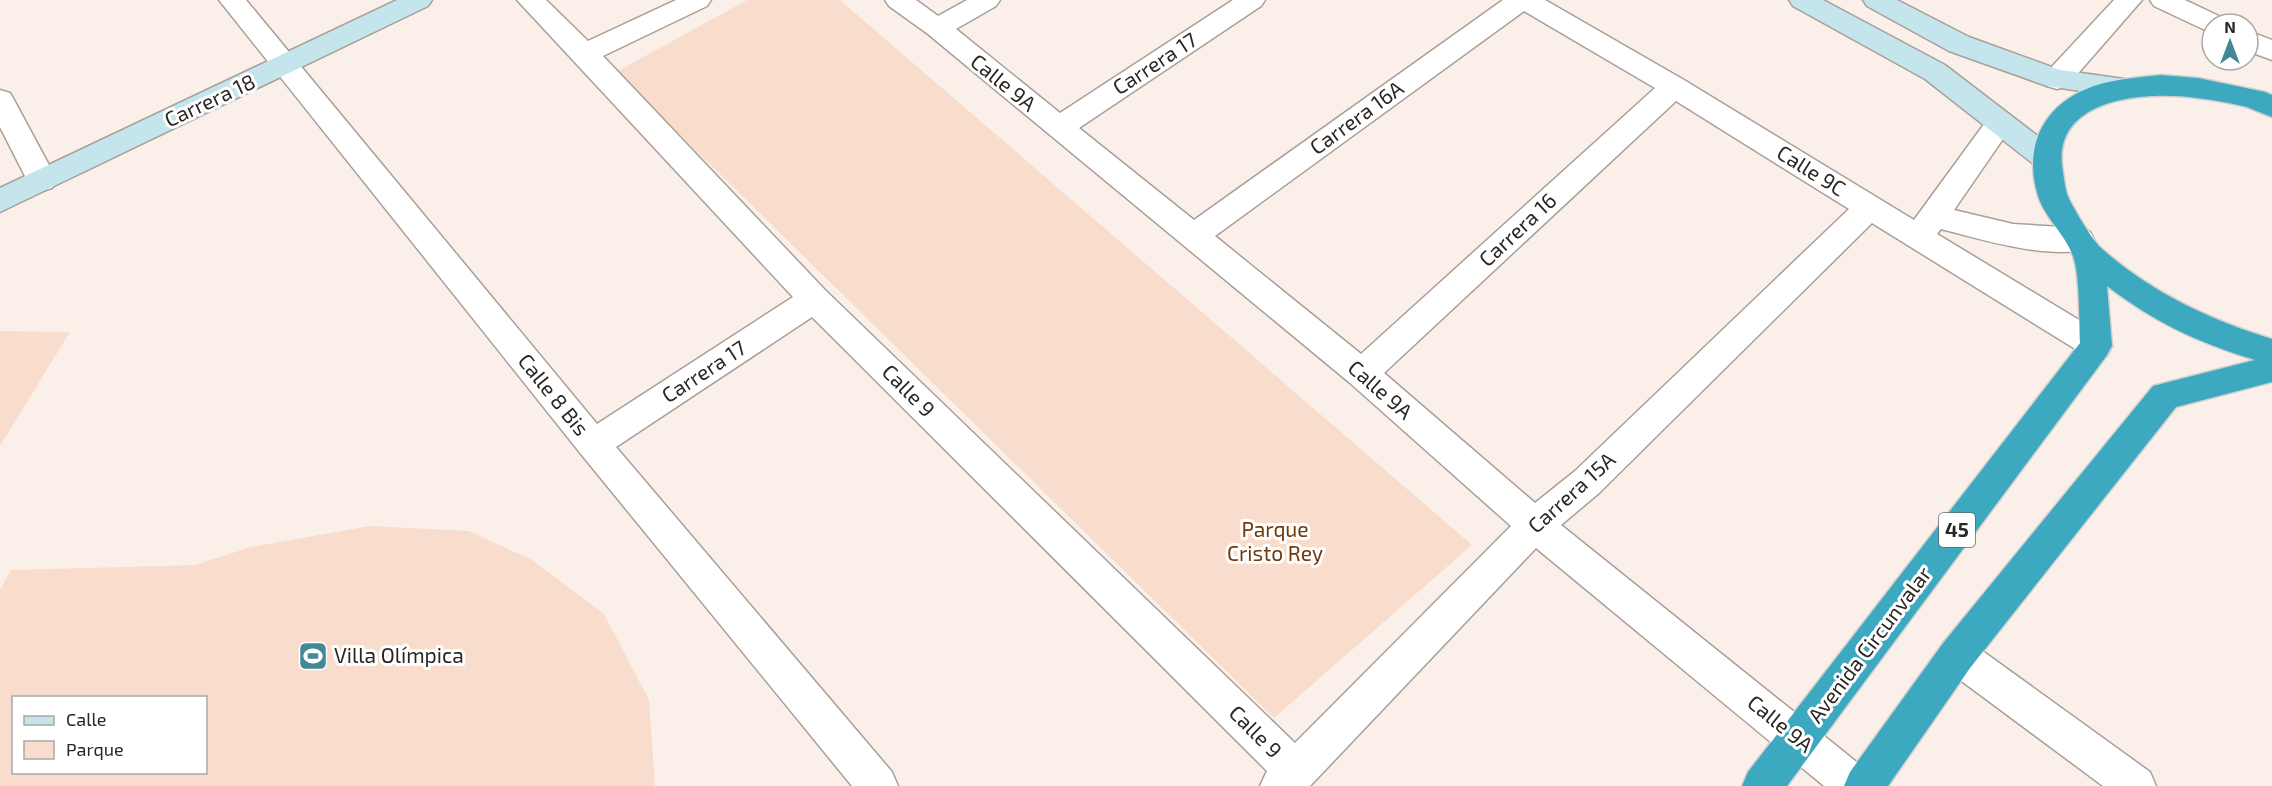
<svg xmlns="http://www.w3.org/2000/svg" width="2272" height="786" font-family="'Exo 2',sans-serif">
	<style>
		.green { fill: #f9ddcc; fill-rule: evenodd }
		.lines { fill: none; stroke-linecap: round; stroke-linejoin: round }
		.street-casing { stroke: #a99f99; stroke-width: 3 }
		.secondary-casing { stroke: #a99f99; stroke-width: 3 }
		.highway-casing { stroke: #d0cfcf; stroke-width: 3 }
		.street { fill: #fff; fill-rule: evenodd }
		.secondary { fill: #c4e5ec; fill-rule: evenodd }
		.highway { fill: #3ca9c1; fill-rule: evenodd }
		.labels { text-anchor: middle; stroke-width: 6; stroke-linejoin: round; paint-order: stroke }
		.shield { fill: #fff; stroke: #6a6765; stroke-width: 1.5 }
		.shield-label { font-size: 20px; font-weight: bold; fill: #2a2623 }
		.street-label { font-size: 21px; fill: #2a2623; stroke: #fff }
		.park-label { font-size: 21px; fill: #71390b; stroke: #fff }
		.poi-label { font-size: 21px; fill: #2a2623; stroke: #fff; text-anchor: start }
	</style>
	<rect width="100%" height="100%" fill="#fbf0e9"/>
	<g class="green">
		<path d="M 747,0 L 840,0 L 1472,545 L 1274,718 L 616,72 Z"/>
		<path d="M 0,331 L 70,332 L 0,446 Z"/>
		<path d="M 370,526 L 469,531 L 532,560 L 604,614 L 649,700 L 655,786 L 0,786 L 0,590 L 11,570 L 195,565 L 251,547 ZM 14,698 L 206,698 L 206,772 L 14,772 Z"/>
	</g>
	<g class="lines">
		<g class="street-casing">
			<g id="street">
				<path d="M 219,0 L 246,0 L 597,424 L 793,297 L 517,0 L 546,0 L 588,41 L 676,0 L 711,0 L 707,6 L 603,56 L 825,290 L 1295,743 L 1511,526 L 1350,383 L 928,34 L 889,6 L 885,0 L 916,0 L 938,16 L 967,0 L 1000,0 L 996,6 L 956,29 L 1060,113 L 1233,0 L 1265,0 L 1261,6 L 1079,128 L 1194,220 L 1503,0 L 1545,0 L 1684,80 L 1914,220 L 1990,116 L 2000,113 L 2010,116 L 2014,123 L 1954,210 L 2013,224 L 2079,228 L 2090,232 L 2094,240 L 2090,248 C 2051,261 1980,239 1941,229 L 1937,234 L 2107,337 L 2112,346 L 2107,355 L 2096,359 L 2085,355 L 1872,223 L 1599,493 L 1561,525 L 1869,772 L 1875,786 L 1824,786 L 1536,548 L 1310,786 L 1260,786 L 1267,771 L 812,317 L 616,447 L 892,772 L 898,786 L 852,786 L 581,454 ZM 1524,11 L 1655,88 L 1361,354 L 1215,236 ZM 1676,101 L 1849,209 L 1575,471 L 1535,503 L 1384,373 Z"/>
				<path d="M 2114,0 L 2142,0 L 2067,86 L 2057,89 L 2047,86 L 2043,79 L 2047,72 Z"/>
				<path d="M 2150,0 L 2185,0 L 2223,18 L 2227,24 L 2212,24 L 2212,32 L 2205,30 L 2154,6 Z"/>
				<path d="M 2248,31 L 2272,40 L 2272,60 L 2248,51 Z"/>
				<path d="M 0,90 L 10,93 L 14,100 L 57,180 L 52,188 L 42,191 L 32,188 L 27,180 L 0,127 Z"/>
				<path d="M 1957,637 L 1970,642 L 2150,772 L 2156,786 L 2103,786 L 1944,668 L 1938,655 L 1944,642 Z"/>
			</g>
		</g>
		<g class="secondary-casing">
			<g id="secondary">
				<path d="M 397,0 L 432,0 L 428,6 L 0,212 L 0,188 Z"/>
				<path d="M 1789,0 L 1823,0 L 1945,65 L 2056,150 L 2060,158 L 2056,166 L 2046,169 L 2036,166 L 1925,79 L 1793,6 Z"/>
				<path d="M 1863,0 L 1897,0 L 1969,37 L 2060,70 L 2138,81 L 2142,88 L 2138,95 L 2128,98 L 2047,86 L 1949,51 L 1867,6 Z"/>
			</g>
		</g>
		<g class="highway-casing">
			<path id="highway" d="M 2161,75 L 2198,78 L 2265,92 L 2272,95 L 2272,117 C 2263,114 2255,110 2247,107 C 2231,103 2214,100 2197,98 C 2146,91 2049,97 2063,172 C 2064,179 2065,187 2067,194 C 2071,205 2092,240 2101,248 C 2150,292 2210,320 2272,339 L 2272,382 L 2176,407 L 1970,668 L 1888,786 L 1844,786 L 1850,772 L 1944,642 L 2153,386 L 2255,360 C 2197,342 2156,323 2107,286 L 2112,346 L 2107,355 L 1787,786 L 1742,786 L 1748,772 L 2080,343 C 2079,321 2080,275 2073,256 C 2065,234 2045,218 2038,196 C 2024,150 2040,110 2084,90 C 2107,79 2136,78 2161,75 Z"/>
		</g>
		<use href="#street" class="street"/>
		<use href="#secondary" class="secondary"/>
		<use href="#highway" class="highway"/>
	</g>
	<defs>
		<g id="stadium-square" transform="scale(1.5)"><rect x="-9" y="-9" width="18" height="18" rx="4" fill="#448897" stroke="#fff"/><path d="M0-5a6.5 5 0 1 0 0 10a6.5 5 0 1 0 0-10ZM-3.5-1.8h7v3.6h-7Z" fill="#fff"/></g>
	</defs>
	<g fill-rule="evenodd">
		<use href="#stadium-square" x="313" y="656"/>
	</g>
	<g class="labels">
		<rect class="shield" x="1939" y="513" width="36" height="34" rx="4.5"/>
		<g class="shield-label">
			<text x="1957" y="537">45</text>
		</g>
		<g class="street-label">
			<text transform="translate(1155 64) rotate(-33)" y="7">Carrera 17</text>
			<text transform="translate(1003 83) rotate(39)" y="7">Calle 9A</text>
			<text transform="translate(210 101) rotate(-25)" y="7">Carrera 18</text>
			<text transform="translate(1357 118) rotate(-36)" y="7">Carrera 16A</text>
			<text transform="translate(1811 171) rotate(32)" y="7">Calle 9C</text>
			<text transform="translate(1518 230) rotate(-43)" y="7">Carrera 16</text>
			<text transform="translate(704 372) rotate(-33)" y="7">Carrera 17</text>
			<text transform="translate(1380 390) rotate(41)" y="7">Calle 9A</text>
			<text transform="translate(908 391) rotate(45)" y="7">Calle 9</text>
			<text transform="translate(553 395) rotate(51)" y="7">Calle 8 Bis</text>
			<text transform="translate(1572 493) rotate(-42)" y="7">Carrera 15A</text>
			<text transform="translate(1870 645) rotate(-53)" y="7">Avenida Circunvalar</text>
			<text transform="translate(1780 724) rotate(39)" y="7">Calle 9A</text>
			<text transform="translate(1255 732) rotate(45)" y="7">Calle 9</text>
		</g>
		<g class="park-label">
			<text x="1275" y="537">Parque<tspan x="1275" dy="24">Cristo Rey</tspan></text>
		</g>
		<g class="poi-label">
			<text x="334" y="663">Villa Olímpica</text>
		</g>
	</g>
	<rect x="12" y="696" width="195" height="78" fill="#ffffff" stroke="#aaa8a7" stroke-width="1.5"/>
	<rect x="24" y="716" width="30" height="9" fill="#c4e5ec" stroke="#aaa8a7" stroke-width="1.5"/>
	<text x="66" y="726" font-size="18" fill="#2a2623">Calle</text>
	<rect x="24" y="741" width="30" height="18" fill="#f9ddcc" stroke="#aaa8a7" stroke-width="1.5"/>
	<text x="66" y="756" font-size="18" fill="#2a2623">Parque</text>
	<g transform="translate(2230 42)"><circle r="28" fill="#ffffff" stroke="#aaa8a7" stroke-width="1.5"/>
	<path d="M0-4.5L10 22L0 15L-10 22Z" fill="#448897"/>
	<text y="-9" font-size="16" font-weight="bold" text-anchor="middle" fill="#2a2623">N</text>
	</g>
</svg>
